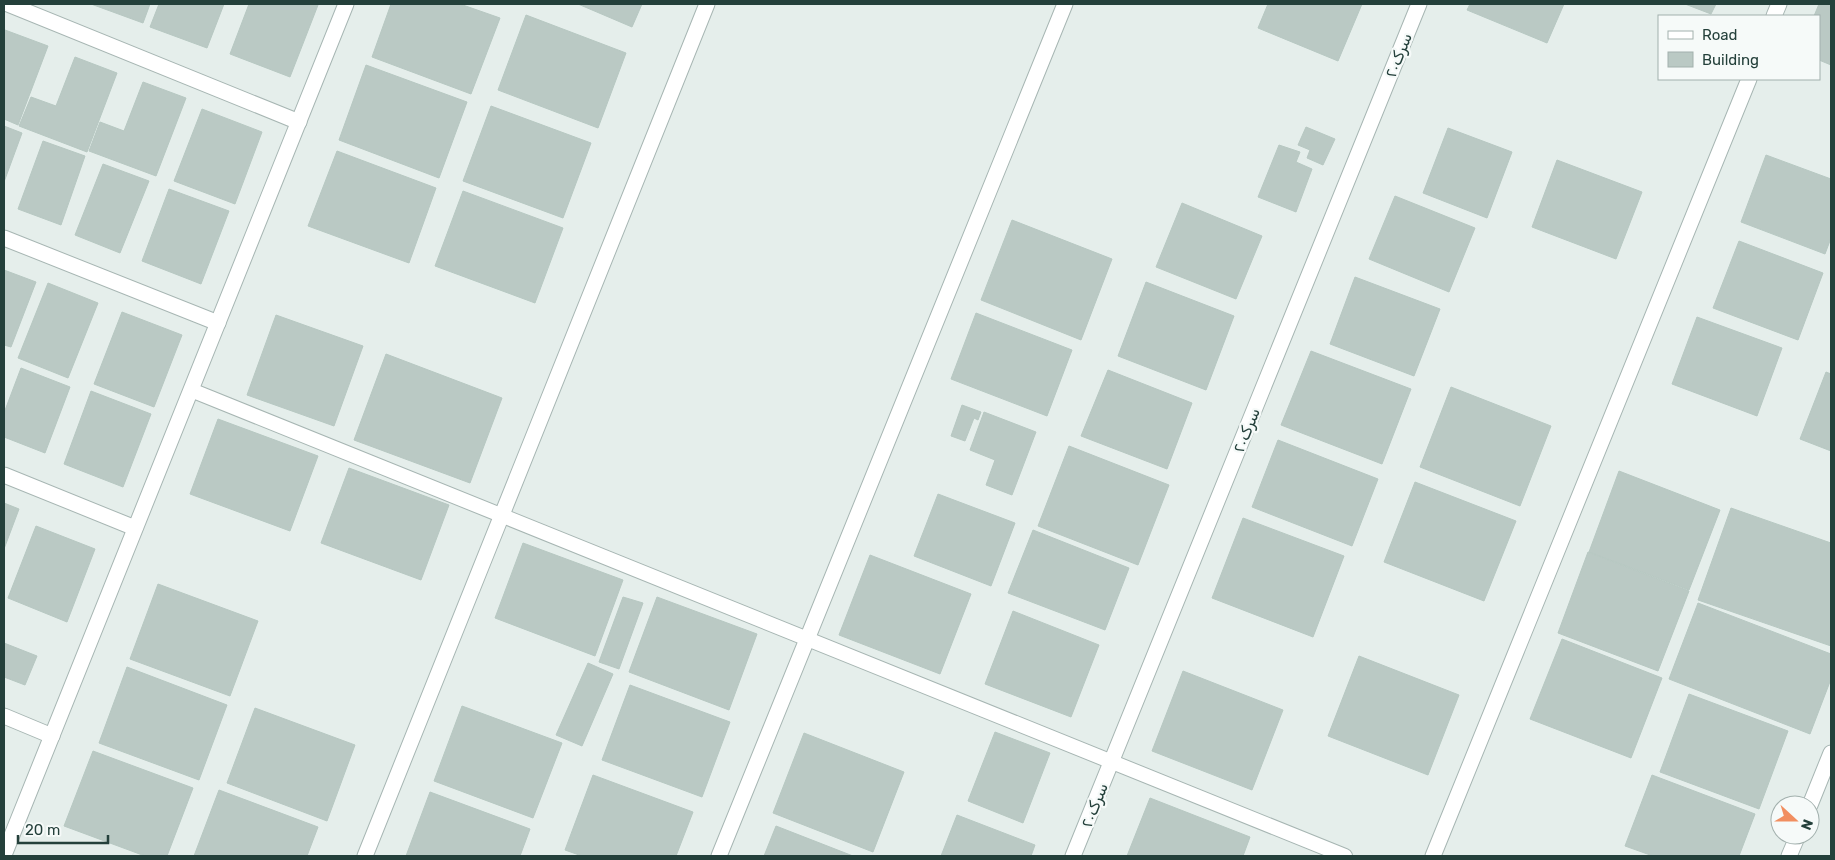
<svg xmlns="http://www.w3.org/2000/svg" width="1835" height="860" font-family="Rubik,'Noto Sans Arabic',sans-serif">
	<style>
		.building { fill: #bac9c4; stroke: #b7c8c2 }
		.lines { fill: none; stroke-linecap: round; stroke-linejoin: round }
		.service-casing { stroke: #a7b6b3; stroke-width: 16 }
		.minor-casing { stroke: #a7b6b3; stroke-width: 17 }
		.service { stroke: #fff; stroke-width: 14 }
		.minor { stroke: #fff; stroke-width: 15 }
		.labels { text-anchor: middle; stroke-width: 4.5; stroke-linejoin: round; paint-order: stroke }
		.street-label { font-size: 16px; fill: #24403b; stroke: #f6faf9 }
	</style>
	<rect width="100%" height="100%" fill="#e5eeeb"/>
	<g class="building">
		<path d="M 91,4 L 150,4 L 143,23 Z"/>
		<path d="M 159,4 L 224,4 L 207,48 L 150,27 Z"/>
		<path d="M 249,4 L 318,5 L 290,77 L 230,54 Z"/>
		<path d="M 391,4 L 460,4 L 500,18 L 471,94 L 372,57 Z"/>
		<path d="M 578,4 L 642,4 L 632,27 Z"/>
		<path d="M 1268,4 L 1362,4 L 1338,61 L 1258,28 Z"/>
		<path d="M 1470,4 L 1564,4 L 1547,43 L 1467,10 Z"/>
		<path d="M 1685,4 L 1716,4 L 1711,14 Z"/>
		<path d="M 1819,4 L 1831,4 L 1831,65 L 1819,60 L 1819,16 L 1814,16 Z"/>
		<path d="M 526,15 L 626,53 L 598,128 L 498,90 Z"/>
		<path d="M 5,30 L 48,46 L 18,125 L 4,119 L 4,33 Z"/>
		<path d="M 75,57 L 117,73 L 87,152 L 19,126 L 31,97 L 56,106 Z"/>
		<path d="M 366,65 L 467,102 L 439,178 L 339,140 Z"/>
		<path d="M 143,82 L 186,98 L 156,176 L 89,151 L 100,122 L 124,131 Z"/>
		<path d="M 491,106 L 591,143 L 563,218 L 463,181 Z"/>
		<path d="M 202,109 L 262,132 L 235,204 L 174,181 Z"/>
		<path d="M 4,126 L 22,133 L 4,182 Z"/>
		<path d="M 1306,127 L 1335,139 L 1323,165 L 1307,158 L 1310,150 L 1298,145 Z"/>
		<path d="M 1448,128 L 1512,152 L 1487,218 L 1423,193 Z"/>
		<path d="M 43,141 L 85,156 L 61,225 L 18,209 Z"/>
		<path d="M 1279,145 L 1300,152 L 1296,162 L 1312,169 L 1296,212 L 1258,197 Z"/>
		<path d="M 337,151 L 436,188 L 409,263 L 308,226 Z"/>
		<path d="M 1766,155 L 1831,179 L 1831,238 L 1825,254 L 1741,222 Z"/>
		<path d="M 1557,160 L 1642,192 L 1616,259 L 1532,227 Z"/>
		<path d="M 103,164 L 149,181 L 120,253 L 75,235 Z"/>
		<path d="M 169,189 L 229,211 L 201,284 L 142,261 Z"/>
		<path d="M 463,191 L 563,228 L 535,303 L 435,266 Z"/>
		<path d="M 1395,196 L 1475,228 L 1449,292 L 1369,259 Z"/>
		<path d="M 1182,203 L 1262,236 L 1236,299 L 1156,267 Z"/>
		<path d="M 1012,220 L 1112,259 L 1081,340 L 981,300 Z"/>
		<path d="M 1739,241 L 1823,273 L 1798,340 L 1713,308 Z"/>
		<path d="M 4,270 L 36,282 L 11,347 L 4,345 Z"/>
		<path d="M 1355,277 L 1440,309 L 1414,376 L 1330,344 Z"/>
		<path d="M 1146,282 L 1234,316 L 1206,390 L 1118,356 Z"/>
		<path d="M 48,283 L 98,303 L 68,378 L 18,358 Z"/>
		<path d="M 122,312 L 182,335 L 154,407 L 94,384 Z"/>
		<path d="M 976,313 L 1072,350 L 1047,416 L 951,379 Z"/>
		<path d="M 276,315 L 363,346 L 334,426 L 247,395 Z"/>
		<path d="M 1697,317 L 1782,348 L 1757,416 L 1672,384 Z"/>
		<path d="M 1311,351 L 1411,389 L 1382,464 L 1281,425 Z"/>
		<path d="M 386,354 L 502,398 L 470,483 L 354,440 Z"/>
		<path d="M 21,368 L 70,387 L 45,453 L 4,437 L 4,413 Z"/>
		<path d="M 1108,370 L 1192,403 L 1167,469 L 1081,436 Z"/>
		<path d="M 1826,372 L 1831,374 L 1831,451 L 1800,439 Z"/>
		<path d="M 1451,387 L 1551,426 L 1520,506 L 1420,467 Z"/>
		<path d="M 91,391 L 151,414 L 123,487 L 64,464 Z"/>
		<path d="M 962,405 L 981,412 L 978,420 L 974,418 L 965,441 L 951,436 Z"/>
		<path d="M 984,412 L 1036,432 L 1012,495 L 986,485 L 995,460 L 970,450 Z"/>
		<path d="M 218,419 L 318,456 L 290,531 L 190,494 Z"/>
		<path d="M 1278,440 L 1378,479 L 1352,546 L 1252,507 Z"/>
		<path d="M 1069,446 L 1169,485 L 1138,565 L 1038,526 Z"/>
		<path d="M 349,468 L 449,505 L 421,580 L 321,543 Z"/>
		<path d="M 1619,471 L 1720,510 L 1689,590 L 1589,552 Z"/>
		<path d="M 1415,482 L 1516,521 L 1484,601 L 1384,562 Z"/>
		<path d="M 938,494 L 1015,523 L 991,586 L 914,556 Z"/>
		<path d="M 4,503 L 19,509 L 4,549 Z"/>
		<path d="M 1731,508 L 1831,543 L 1831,646 L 1698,600 Z"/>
		<path d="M 1243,518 L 1344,556 L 1313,637 L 1212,598 Z"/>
		<path d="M 36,526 L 95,549 L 67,622 L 8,598 Z"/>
		<path d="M 1033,530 L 1129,568 L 1105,630 L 1008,593 Z"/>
		<path d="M 523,543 L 623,580 L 595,656 L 495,618 Z"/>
		<path d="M 1588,552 L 1689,591 L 1658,671 L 1558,633 Z"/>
		<path d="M 870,555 L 971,594 L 940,674 L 839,635 Z"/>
		<path d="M 158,584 L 258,621 L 230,696 L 130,659 Z"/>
		<path d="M 623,597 L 643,603 L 619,669 L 599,662 Z"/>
		<path d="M 657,597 L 757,634 L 729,710 L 629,672 Z"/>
		<path d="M 1698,603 L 1831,654 L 1831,679 L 1810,734 L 1669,679 Z"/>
		<path d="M 1013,611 L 1099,645 L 1071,717 L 985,684 Z"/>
		<path d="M 1562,639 L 1662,678 L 1631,758 L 1530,719 Z"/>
		<path d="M 4,643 L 37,656 L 25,685 L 4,677 Z"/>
		<path d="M 1359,656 L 1459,695 L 1428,775 L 1328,736 Z"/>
		<path d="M 588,663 L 613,674 L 582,746 L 556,735 Z"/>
		<path d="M 127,667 L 227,705 L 199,780 L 99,743 Z"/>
		<path d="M 1183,671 L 1283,710 L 1252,790 L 1152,751 Z"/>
		<path d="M 630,685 L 730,722 L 702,797 L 602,760 Z"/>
		<path d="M 1689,694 L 1788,731 L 1759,809 L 1660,772 Z"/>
		<path d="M 462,706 L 562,743 L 533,818 L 434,781 Z"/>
		<path d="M 255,708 L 355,745 L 327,821 L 227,783 Z"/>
		<path d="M 995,732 L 1050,753 L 1023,823 L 968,801 Z"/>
		<path d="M 804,733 L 904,772 L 873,852 L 773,813 Z"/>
		<path d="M 93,751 L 193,788 L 167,856 L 145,856 L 64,826 Z"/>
		<path d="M 593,775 L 693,812 L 676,856 L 582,856 L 565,850 Z"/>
		<path d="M 1652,775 L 1755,814 L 1739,856 L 1653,856 L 1625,846 Z"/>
		<path d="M 219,790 L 318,827 L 307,856 L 194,856 Z"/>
		<path d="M 430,792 L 530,829 L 520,856 L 406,856 Z"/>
		<path d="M 1150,798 L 1250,837 L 1243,856 L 1127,856 Z"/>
		<path d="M 957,815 L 1035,845 L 1031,856 L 941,856 Z"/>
		<path d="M 776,826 L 853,856 L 764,856 Z"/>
	</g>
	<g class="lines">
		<g class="service-casing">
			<path id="service" d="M 191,390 L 1345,856"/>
		</g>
		<g class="minor-casing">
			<g id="minor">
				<path d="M 8,4 L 299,122"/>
				<path d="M 1774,16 L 1779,4"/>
				<path d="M 4,238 L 218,323"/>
				<path d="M 4,475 L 135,528"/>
				<path d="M 4,716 L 52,736"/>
				<path d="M 1810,805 L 1831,753"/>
				<path d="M 4,855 L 346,4"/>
				<path d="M 365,856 L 707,4"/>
				<path d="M 719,856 L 1065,4"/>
				<path d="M 1073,856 L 1419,4"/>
				<path d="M 1433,856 L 1749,79"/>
				<path d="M 1789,856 L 1798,835"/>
			</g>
		</g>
		<use href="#service" class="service"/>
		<use href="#minor" class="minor"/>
	</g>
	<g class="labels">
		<g class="street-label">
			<text transform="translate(1398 55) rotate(-68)" y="6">سرک۲۰</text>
			<text transform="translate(1246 430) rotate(-68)" y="6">سرک۲۰</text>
			<text transform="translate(1094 805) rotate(-68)" y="6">سرک۲۰</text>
		</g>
	</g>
	<rect width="1835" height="860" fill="none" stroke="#24403b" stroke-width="10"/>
	<rect x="1658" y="15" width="162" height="65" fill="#f6faf9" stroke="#a2b0ad"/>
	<rect x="1668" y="31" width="25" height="8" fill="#ffffff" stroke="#a2b0ad"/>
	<text x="1702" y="40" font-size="15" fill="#24403b">Road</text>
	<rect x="1668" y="52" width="25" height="15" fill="#bac9c4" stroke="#a2b0ad"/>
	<text x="1702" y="65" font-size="15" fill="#24403b">Building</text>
	<g transform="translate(1795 820) rotate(111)"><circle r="24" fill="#f6faf9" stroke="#a2b0ad"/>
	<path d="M0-4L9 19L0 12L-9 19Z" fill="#f18e60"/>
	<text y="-8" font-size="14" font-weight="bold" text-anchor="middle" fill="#24403b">N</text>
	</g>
	<path d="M18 835v8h90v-8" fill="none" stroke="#24403b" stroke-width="2.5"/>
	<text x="25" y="835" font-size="15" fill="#24403b" stroke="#f6faf9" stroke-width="4" paint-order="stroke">20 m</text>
</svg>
